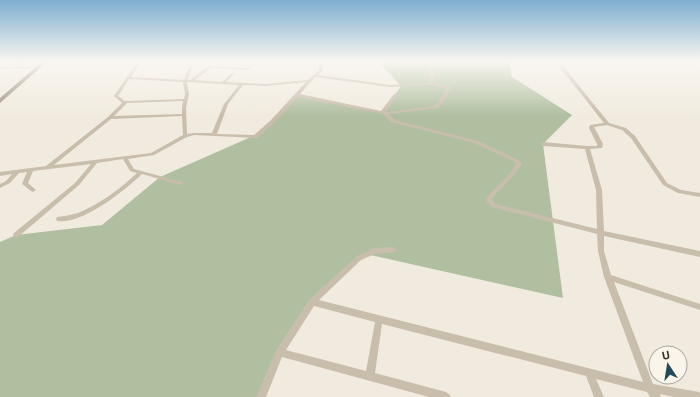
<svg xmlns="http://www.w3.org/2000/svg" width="700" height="397" font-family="'Public Sans',sans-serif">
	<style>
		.green { fill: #b0bfa0 }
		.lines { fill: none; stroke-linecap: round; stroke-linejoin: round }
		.minor { fill: #c9bdac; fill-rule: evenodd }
		.secondary { fill: #9c8d7d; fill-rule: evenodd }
	</style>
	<rect width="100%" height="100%" fill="#f1ebdf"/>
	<path class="green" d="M 378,61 L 509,61 L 512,77 L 572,115 L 543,144 L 563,298 L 366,254 L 312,302 L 280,352 L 260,397 L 0,397 L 0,242 L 16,235 L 102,225 L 160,177 L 262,132 L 296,95 L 383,112 L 401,86 Z"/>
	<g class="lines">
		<g class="minor">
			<path d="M 26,61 L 32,61 L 12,66 L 10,65 Z"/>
			<path d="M 138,61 L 142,61 L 131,77 L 184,80 L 191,61 L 195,61 L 187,80 L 190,80 L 209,66 L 246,68 L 258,61 L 262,61 L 247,70 L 211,68 L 195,80 L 222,82 L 232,73 L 234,74 L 226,82 L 266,84 L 308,80 L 319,70 L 319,61 L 323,61 L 323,70 L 318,75 L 390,85 L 429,83 L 429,64 L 389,62 L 387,61 L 429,62 L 429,61 L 433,61 L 433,83 L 449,86 L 451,87 L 442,104 L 437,108 L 389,114 L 395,120 L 478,141 L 519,160 L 522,164 L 514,175 L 492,198 L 492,200 L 496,204 L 597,229 L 596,190 L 585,149 L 543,146 L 540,144 L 543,142 L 587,146 L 597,146 L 597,144 L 589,128 L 590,125 L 604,123 L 555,61 L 559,61 L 609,123 L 626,128 L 635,136 L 667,183 L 681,190 L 700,193 L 700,197 L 678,193 L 663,185 L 631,138 L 622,130 L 607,125 L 594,127 L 603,144 L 602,148 L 590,149 L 602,190 L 604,231 L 700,251 L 700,257 L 604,236 L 604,251 L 611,275 L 700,304 L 700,310 L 614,282 L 653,384 L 699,392 L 700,393 L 700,397 L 674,397 L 660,394 L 661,397 L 650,397 L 647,392 L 596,379 L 604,397 L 594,397 L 586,376 L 382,324 L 375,373 L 446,392 L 449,394 L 451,397 L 429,397 L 282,357 L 266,397 L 256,397 L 277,349 L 309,300 L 357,256 L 374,248 L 393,247 L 395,248 L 396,250 L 395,252 L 375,254 L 361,260 L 319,300 L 643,382 L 604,277 L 598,251 L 597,234 L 492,207 L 487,202 L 486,198 L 510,173 L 516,164 L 515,162 L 474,143 L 391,122 L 383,114 L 298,97 L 275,122 L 257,138 L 194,135 L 187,137 L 154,155 L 128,159 L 134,169 L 182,182 L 183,183 L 182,184 L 180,185 L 142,174 C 124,191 82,225 57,221 L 56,219 L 57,217 C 64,216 71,215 78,213 C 100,204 120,189 137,173 L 130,171 L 123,159 L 97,163 L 79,185 L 18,237 L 14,237 L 13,235 L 14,233 L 75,183 L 91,164 L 33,171 L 28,183 L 36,190 L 33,192 L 31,191 L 22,184 L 27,172 L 19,173 L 10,183 L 0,188 L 0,184 L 6,181 L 12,174 L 0,176 L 0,172 L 46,166 L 108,117 L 122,103 L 114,96 ZM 315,77 L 390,87 L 431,85 L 447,88 L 438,102 L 434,106 L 386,112 L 397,95 L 396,94 L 394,94 L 381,111 L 300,94 ZM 129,79 L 183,82 L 185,94 L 184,99 L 125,101 L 118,96 ZM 187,82 L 239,85 L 224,104 L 212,133 L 194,133 L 187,134 L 186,108 L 189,94 ZM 306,82 L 271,120 L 254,135 L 217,134 L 228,104 L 243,85 L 266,86 ZM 183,101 L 182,108 L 182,114 L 114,116 L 127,103 ZM 182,116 L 183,135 L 151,153 L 54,165 L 111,119 ZM 314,306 L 375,322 L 366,371 L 286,350 Z"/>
			<path d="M 40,66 L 41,67 L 39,68 L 0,69 L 0,67 Z"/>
		</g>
		<path class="secondary" d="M 43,61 L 48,61 L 0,103 L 0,98 Z"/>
	</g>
	<linearGradient id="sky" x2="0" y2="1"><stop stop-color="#7eaed0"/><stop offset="0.53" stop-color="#f9f6f1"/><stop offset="1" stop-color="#f9f6f1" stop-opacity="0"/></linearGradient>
	<rect width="700" height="116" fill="url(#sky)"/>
	<g transform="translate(668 365) rotate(348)"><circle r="19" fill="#f9f5eb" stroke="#aba69e"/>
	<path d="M0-3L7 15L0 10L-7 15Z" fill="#234a56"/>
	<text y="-6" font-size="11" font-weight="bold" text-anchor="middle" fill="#37302a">U</text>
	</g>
</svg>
